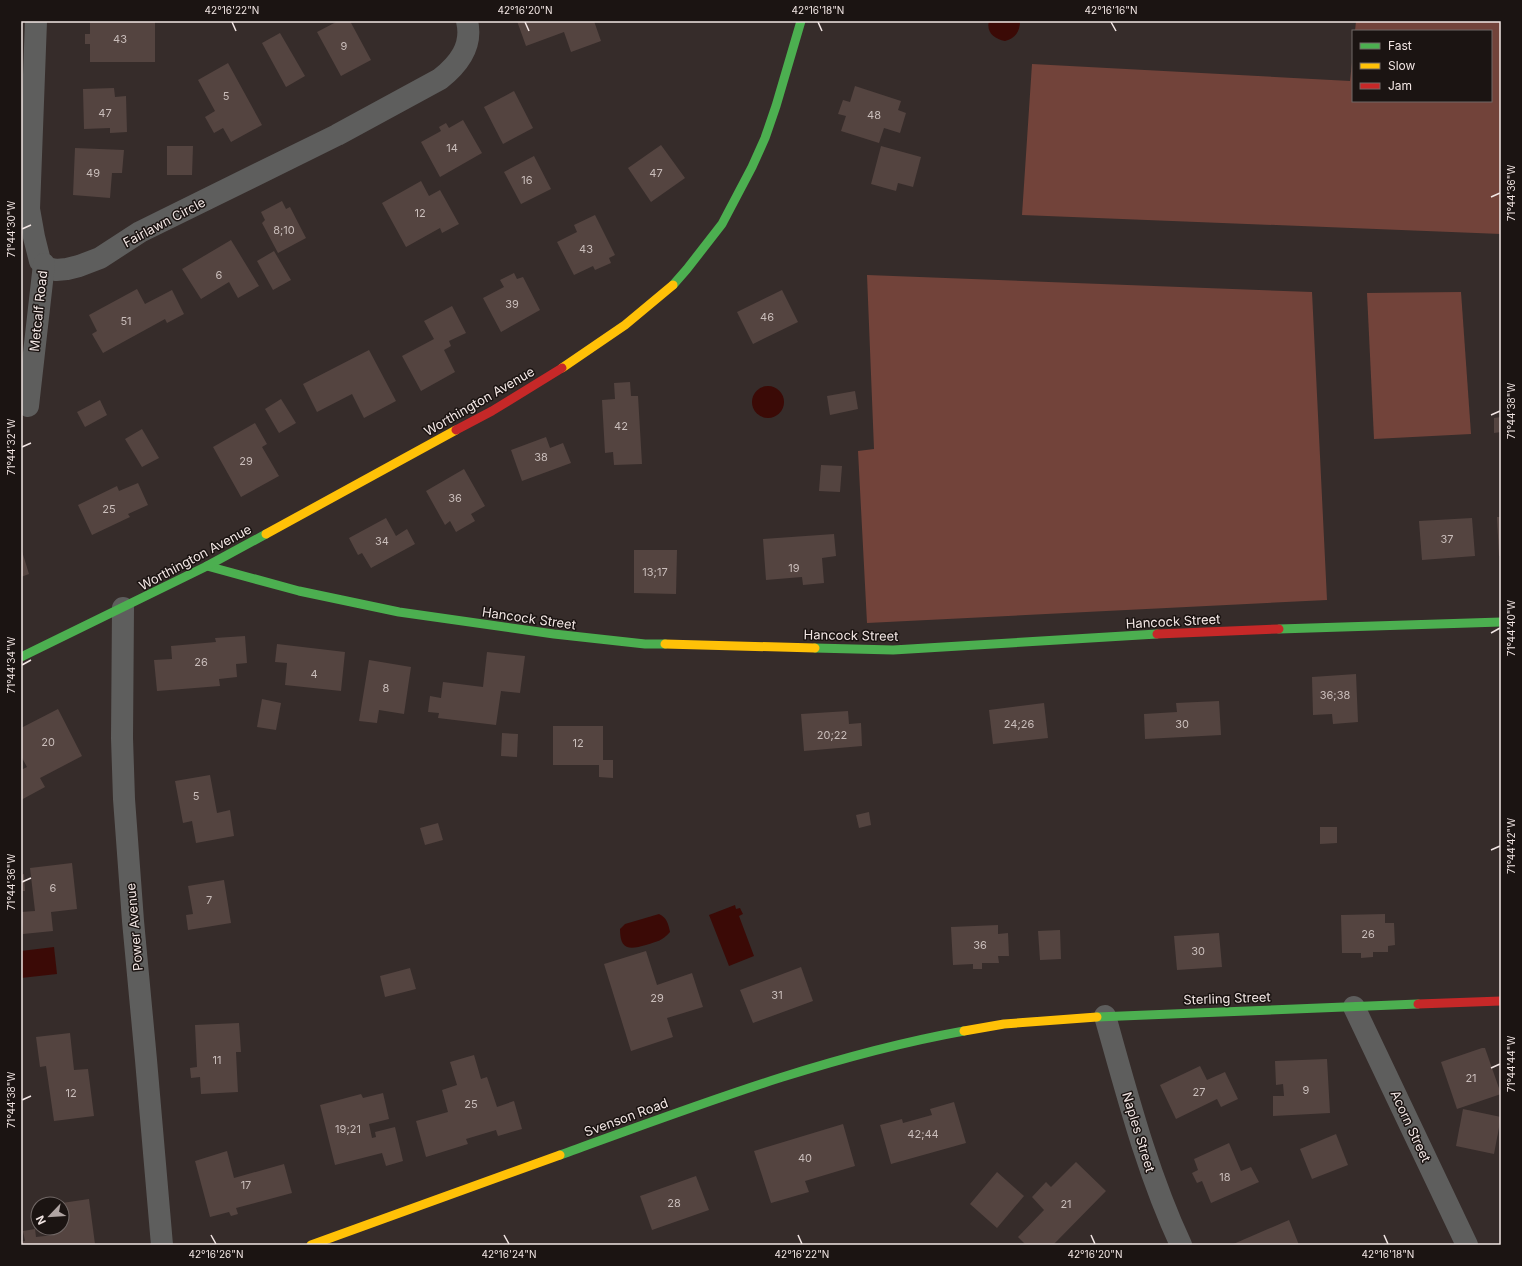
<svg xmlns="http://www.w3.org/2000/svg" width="1522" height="1266" font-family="Inter,sans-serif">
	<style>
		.green { fill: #72433a }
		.water { fill: #3b0a06 }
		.building { fill: #544440 }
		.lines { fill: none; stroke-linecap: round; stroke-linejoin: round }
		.street { stroke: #5e5e5d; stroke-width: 22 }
		.fast { stroke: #4caf50; stroke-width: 9 }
		.slow { stroke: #ffc107; stroke-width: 9 }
		.jam { stroke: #c62828; stroke-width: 9 }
		.ticks { fill: none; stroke: #f2e6e4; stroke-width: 1.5 }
		.labels { text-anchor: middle; stroke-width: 3; stroke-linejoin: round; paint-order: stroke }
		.number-label { font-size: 11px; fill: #cabebb }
		.street-label { font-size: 13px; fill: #f2e6e4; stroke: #1b1412 }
		.neatline { fill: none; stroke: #f2e6e4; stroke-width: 1.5 }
		.ticks-label { font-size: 10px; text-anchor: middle; fill: #f2e6e4 }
	</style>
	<rect width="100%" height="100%" fill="#362c2a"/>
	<g class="green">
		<path d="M 1356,21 L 1501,21 L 1501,234 L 1022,215 L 1032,64 L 1350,81 L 1353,53 L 1353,101 L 1491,101 L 1491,31 L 1355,31 Z"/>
		<path d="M 867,275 L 1312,292 L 1327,600 L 867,623 L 858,451 L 874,449 Z"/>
		<path d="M 1461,292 L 1471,434 L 1374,439 L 1367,293 Z"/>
	</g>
	<g class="water">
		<path d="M 989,21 L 1020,21 C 1020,32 1015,38 1005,41 C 994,39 986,32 989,21 Z"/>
		<circle cx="768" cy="402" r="16"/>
		<path d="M 735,905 L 736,909 L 740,908 L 743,914 L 739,916 L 754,956 L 729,966 L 709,915 Z"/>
		<path d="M 659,914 C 667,918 668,923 670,932 C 662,941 658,941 646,945 C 629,950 620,950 620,929 L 625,924 Z"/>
		<path d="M 54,947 L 57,974 L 21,978 L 21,951 Z"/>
	</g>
	<g class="building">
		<path d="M 90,21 L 155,21 L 155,62 L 90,62 L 90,44 L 85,44 L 85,34 L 90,34 Z"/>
		<path d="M 338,21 L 350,21 L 371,60 L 341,76 L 317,32 Z"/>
		<path d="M 517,21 L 594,21 L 601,41 L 571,52 L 564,32 L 526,46 Z"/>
		<path d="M 280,33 L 305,76 L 286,87 L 262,43 Z"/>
		<path d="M 228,63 L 262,125 L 231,142 L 223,128 L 214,133 L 205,117 L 215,111 L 198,80 Z"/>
		<path d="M 855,86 L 901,101 L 898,110 L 906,113 L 900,133 L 884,128 L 879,143 L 841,131 L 846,116 L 838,114 L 843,100 L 850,102 Z"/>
		<path d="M 114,88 L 115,97 L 126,96 L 127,132 L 110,133 L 110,128 L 84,129 L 83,89 Z"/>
		<path d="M 514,91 L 533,128 L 503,144 L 484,107 Z"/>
		<path d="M 463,120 L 482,153 L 440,177 L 421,142 L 441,131 L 439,127 L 446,123 L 449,128 Z"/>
		<path d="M 661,145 L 685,178 L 651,202 L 628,168 Z"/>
		<path d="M 167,146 L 193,146 L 192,175 L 167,175 Z"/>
		<path d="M 881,146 L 921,157 L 913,187 L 898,183 L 896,191 L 871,184 Z"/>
		<path d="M 75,148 L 124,150 L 122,173 L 112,173 L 110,198 L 73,195 Z"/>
		<path d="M 534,156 L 551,189 L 521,204 L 504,172 Z"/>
		<path d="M 421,181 L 429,196 L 440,190 L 459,224 L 442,233 L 440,228 L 406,247 L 382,203 Z"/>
		<path d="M 282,201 L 286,209 L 290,207 L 306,238 L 278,253 L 262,223 L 265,220 L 261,212 Z"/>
		<path d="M 595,215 L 615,255 L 609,258 L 611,263 L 595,270 L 593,266 L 574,275 L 557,242 L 577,232 L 574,225 Z"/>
		<path d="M 231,240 L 259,286 L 238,298 L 229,282 L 201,299 L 182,269 Z"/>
		<path d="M 274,251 L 291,280 L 273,290 L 257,261 Z"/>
		<path d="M 514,273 L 517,279 L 523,277 L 540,310 L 501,332 L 483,298 L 504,287 L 500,280 Z"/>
		<path d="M 137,289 L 145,304 L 172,290 L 184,314 L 167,323 L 165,319 L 103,353 L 92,334 L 97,331 L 89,315 Z"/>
		<path d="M 782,290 L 798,322 L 753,344 L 737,312 Z"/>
		<path d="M 452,306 L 466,333 L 449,341 L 451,346 L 444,350 L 455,372 L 421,391 L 402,356 L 434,339 L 424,321 Z"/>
		<path d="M 369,350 L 396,401 L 364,418 L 352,394 L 317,412 L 303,384 Z"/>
		<path d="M 630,382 L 631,396 L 638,396 L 642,464 L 614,465 L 613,452 L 605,453 L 602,400 L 615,399 L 614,383 Z"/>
		<path d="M 855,391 L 858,409 L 830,415 L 827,396 Z"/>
		<path d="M 281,399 L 296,423 L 279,433 L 265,409 Z"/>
		<path d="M 100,400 L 107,415 L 85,427 L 77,412 Z"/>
		<path d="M 1501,417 L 1501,432 L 1494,433 L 1494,418 Z"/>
		<path d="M 255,423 L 267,444 L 262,447 L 279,476 L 241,497 L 213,447 Z"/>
		<path d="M 142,429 L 159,458 L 142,467 L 125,439 Z"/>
		<path d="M 546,437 L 550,448 L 563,443 L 571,463 L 522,481 L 511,450 Z"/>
		<path d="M 821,465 L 842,466 L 840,492 L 819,491 Z"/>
		<path d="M 464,469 L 485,506 L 471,514 L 475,521 L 456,532 L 450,521 L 445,525 L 426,491 Z"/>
		<path d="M 138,483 L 148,505 L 128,514 L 130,517 L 92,535 L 78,505 L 117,486 L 119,491 Z"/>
		<path d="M 1497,517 L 1501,517 L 1501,556 L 1499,556 Z"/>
		<path d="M 386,518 L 396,536 L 407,529 L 415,544 L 371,568 L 362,553 L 358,555 L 349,538 Z"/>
		<path d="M 1472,518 L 1475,556 L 1422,560 L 1419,521 Z"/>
		<path d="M 834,534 L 836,556 L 822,558 L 824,583 L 803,585 L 802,577 L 766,580 L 763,539 Z"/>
		<path d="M 21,548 L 29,574 L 21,577 Z"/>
		<path d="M 634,550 L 677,550 L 676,594 L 634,593 Z"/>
		<path d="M 245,636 L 247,663 L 236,664 L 237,677 L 219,679 L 220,686 L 157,691 L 154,660 L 172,659 L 171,646 L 216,642 L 215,638 Z"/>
		<path d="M 277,644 L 345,652 L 341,691 L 285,685 L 287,663 L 275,662 Z"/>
		<path d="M 487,652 L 525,656 L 520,693 L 501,691 L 496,725 L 438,718 L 439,713 L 428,712 L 430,696 L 441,698 L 443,682 L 483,687 Z"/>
		<path d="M 369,660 L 411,667 L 404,714 L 379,710 L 377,723 L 359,721 Z"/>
		<path d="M 1356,674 L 1358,722 L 1333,724 L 1332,714 L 1313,715 L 1312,677 Z"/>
		<path d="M 262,699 L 281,703 L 276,730 L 257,727 Z"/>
		<path d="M 1219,701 L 1221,735 L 1145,739 L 1144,714 L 1177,712 L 1176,703 Z"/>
		<path d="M 1044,703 L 1048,738 L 993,744 L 989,710 Z"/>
		<path d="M 58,709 L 82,756 L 40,778 L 45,787 L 21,800 L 21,770 L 27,767 L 21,756 L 21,728 Z"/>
		<path d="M 848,711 L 849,724 L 861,723 L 862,746 L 804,751 L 801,714 Z"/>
		<path d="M 553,726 L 603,726 L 603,760 L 613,760 L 613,778 L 599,777 L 599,765 L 553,765 Z"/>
		<path d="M 502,733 L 518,734 L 517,757 L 501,756 Z"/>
		<path d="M 210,775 L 217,813 L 230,810 L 234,836 L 196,843 L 192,821 L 183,823 L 175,781 Z"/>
		<path d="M 869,812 L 871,825 L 859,828 L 856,815 Z"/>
		<path d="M 438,823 L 443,840 L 425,845 L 420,828 Z"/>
		<path d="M 1320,827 L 1337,827 L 1337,843 L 1320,844 Z"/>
		<path d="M 72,863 L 77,909 L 51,912 L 53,931 L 23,934 L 21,912 L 35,911 L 30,868 Z"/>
		<path d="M 24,874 L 25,891 L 21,891 L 21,875 Z"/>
		<path d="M 224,880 L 231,923 L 188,930 L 186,915 L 193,914 L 188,886 Z"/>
		<path d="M 1385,914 L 1385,923 L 1394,923 L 1395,945 L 1388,946 L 1388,952 L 1373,952 L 1373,957 L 1361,958 L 1361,953 L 1342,953 L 1341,915 Z"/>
		<path d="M 998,925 L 998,934 L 1008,933 L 1009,956 L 998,956 L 999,963 L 982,963 L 982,969 L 973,969 L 973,964 L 953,965 L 951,927 Z"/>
		<path d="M 1060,930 L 1061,959 L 1040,960 L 1038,931 Z"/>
		<path d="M 1219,933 L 1222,967 L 1177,970 L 1174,936 Z"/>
		<path d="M 646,951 L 657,985 L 692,973 L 703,1007 L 667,1018 L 673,1037 L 631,1051 L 604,964 Z"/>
		<path d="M 801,967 L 813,1001 L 753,1023 L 740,990 Z"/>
		<path d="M 410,968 L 416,989 L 385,997 L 380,976 Z"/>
		<path d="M 239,1023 L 241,1052 L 236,1052 L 238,1092 L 201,1094 L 200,1077 L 191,1078 L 190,1068 L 197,1067 L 195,1025 Z"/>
		<path d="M 70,1033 L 74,1070 L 88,1069 L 94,1116 L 54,1121 L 46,1066 L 40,1067 L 36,1037 Z"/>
		<path d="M 1482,1048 L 1485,1048 L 1501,1094 L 1457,1109 L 1441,1062 Z"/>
		<path d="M 474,1055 L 481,1079 L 487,1077 L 497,1107 L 514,1101 L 522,1129 L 498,1136 L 496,1130 L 466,1139 L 468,1144 L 426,1157 L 416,1121 L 448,1112 L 442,1090 L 457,1085 L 450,1062 Z"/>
		<path d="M 1327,1059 L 1330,1113 L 1273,1116 L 1273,1096 L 1284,1096 L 1283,1084 L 1276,1085 L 1275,1061 Z"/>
		<path d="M 1200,1066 L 1207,1080 L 1225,1072 L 1238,1099 L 1221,1107 L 1217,1099 L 1176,1119 L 1160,1085 Z"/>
		<path d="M 383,1093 L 389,1119 L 369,1124 L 372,1138 L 376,1137 L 375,1132 L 395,1127 L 403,1161 L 386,1166 L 382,1153 L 335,1165 L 320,1105 L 361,1094 L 363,1098 Z"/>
		<path d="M 954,1102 L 966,1143 L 891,1164 L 880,1125 L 902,1119 L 903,1123 L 932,1115 L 930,1109 Z"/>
		<path d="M 1463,1109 L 1501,1117 L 1494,1154 L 1456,1146 Z"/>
		<path d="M 843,1124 L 855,1166 L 805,1181 L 809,1192 L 771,1203 L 754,1151 Z"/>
		<path d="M 1336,1134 L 1348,1165 L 1312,1179 L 1300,1149 Z"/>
		<path d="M 1229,1143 L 1241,1171 L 1251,1167 L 1259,1182 L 1211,1203 L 1202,1181 L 1197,1183 L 1192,1173 L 1198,1170 L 1194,1159 Z"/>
		<path d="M 227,1151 L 234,1178 L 284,1164 L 292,1193 L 236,1208 L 238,1214 L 231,1216 L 229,1212 L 210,1217 L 195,1161 Z"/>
		<path d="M 1076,1162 L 1106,1191 L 1053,1245 L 1026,1245 L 1018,1237 L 1044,1210 L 1032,1197 L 1046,1182 L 1051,1187 Z"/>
		<path d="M 997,1172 L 1024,1196 L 997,1228 L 970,1204 Z"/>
		<path d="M 696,1176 L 709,1210 L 652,1230 L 640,1196 Z"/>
		<path d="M 89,1199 L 95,1244 L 21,1245 L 21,1242 L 25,1241 L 23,1231 L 35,1229 L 36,1237 L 54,1235 L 53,1228 L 62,1228 L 62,1203 Z"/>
		<path d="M 1289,1220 L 1299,1245 L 1231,1245 Z"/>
	</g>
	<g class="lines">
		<g class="street">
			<path d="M 36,21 L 29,209 L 34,237 L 40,261 L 47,268 L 56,270 L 67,269 L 79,266 L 100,258 L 140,232 L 337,135 L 440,79 C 459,64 473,46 467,21"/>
			<path d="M 28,406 L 44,264"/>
			<path d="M 123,608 L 122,738 L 124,799 L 133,921 L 146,1060 L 162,1245"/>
			<path d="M 1354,1007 L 1467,1245"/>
			<path d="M 1105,1016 C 1127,1094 1147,1172 1181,1245"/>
		</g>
		<g class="fast">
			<path d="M 673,285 L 687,269 L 722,224 L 752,167 L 765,138 L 776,106 L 801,21"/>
			<path d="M 207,566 L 299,591 L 399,612 L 554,634 L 645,644 L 665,644"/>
			<path d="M 1279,629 L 1501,622"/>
			<path d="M 815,648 L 893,650 L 1157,634"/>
			<path d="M 21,657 L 207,566 L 266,534"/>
			<path d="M 1097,1017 L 1418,1004"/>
			<path d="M 560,1155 C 693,1107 825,1056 964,1031"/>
		</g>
		<g class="slow">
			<path d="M 562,368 L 625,325 L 673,285"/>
			<path d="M 266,534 L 456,430"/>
			<path d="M 665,644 L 815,648"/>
			<path d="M 964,1031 L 1004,1024 L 1097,1017"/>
			<path d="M 311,1245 L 560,1155"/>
		</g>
		<g class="jam">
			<path d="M 456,430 L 492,411 L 562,368"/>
			<path d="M 1157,634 L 1279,629"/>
			<path d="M 1418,1004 L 1501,1001"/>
		</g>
	</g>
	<path class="ticks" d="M 232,22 L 236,31M 525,22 L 529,31M 818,22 L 822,31M 1111,22 L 1116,31M 1491,197 L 1500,193M 22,229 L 31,225M 1491,415 L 1500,411M 22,447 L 31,443M 1491,633 L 1500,628M 22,665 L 31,660M 1491,850 L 1500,846M 22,882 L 31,878M 1491,1068 L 1500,1064M 22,1100 L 31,1096M 211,1235 L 216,1244M 504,1235 L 509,1244M 798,1235 L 802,1244M 1091,1235 L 1095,1244M 1384,1235 L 1388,1244"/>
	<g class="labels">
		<g class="number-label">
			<text x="120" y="43">43</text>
			<text x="344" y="50">9</text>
			<text x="226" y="100">5</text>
			<text x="105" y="117">47</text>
			<text x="874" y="119">48</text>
			<text x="452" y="152">14</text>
			<text x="93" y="177">49</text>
			<text x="656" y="177">47</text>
			<text x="527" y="184">16</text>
			<text x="420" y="217">12</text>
			<text x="284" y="234">8;10</text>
			<text x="586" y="253">43</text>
			<text x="219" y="279">6</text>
			<text x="512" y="308">39</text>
			<text x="767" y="321">46</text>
			<text x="126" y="325">51</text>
			<text x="621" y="430">42</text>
			<text x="541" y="461">38</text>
			<text x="246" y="465">29</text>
			<text x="455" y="502">36</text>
			<text x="109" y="513">25</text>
			<text x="1447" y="543">37</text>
			<text x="382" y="545">34</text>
			<text x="794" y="572">19</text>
			<text x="655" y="576">13;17</text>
			<text x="201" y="666">26</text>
			<text x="314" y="678">4</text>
			<text x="386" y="692">8</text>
			<text x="1335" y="699">36;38</text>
			<text x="1019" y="728">24;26</text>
			<text x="1182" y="728">30</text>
			<text x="832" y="739">20;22</text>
			<text x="48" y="746">20</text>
			<text x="578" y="747">12</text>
			<text x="196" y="800">5</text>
			<text x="53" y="892">6</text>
			<text x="209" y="904">7</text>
			<text x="1368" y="938">26</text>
			<text x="980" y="949">36</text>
			<text x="1198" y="955">30</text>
			<text x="777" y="999">31</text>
			<text x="657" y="1002">29</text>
			<text x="217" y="1064">11</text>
			<text x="1471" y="1082">21</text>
			<text x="1306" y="1094">9</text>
			<text x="1199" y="1096">27</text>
			<text x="71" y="1097">12</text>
			<text x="471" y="1108">25</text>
			<text x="348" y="1133">19;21</text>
			<text x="923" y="1138">42;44</text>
			<text x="805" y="1162">40</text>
			<text x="1225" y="1181">18</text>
			<text x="246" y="1189">17</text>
			<text x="674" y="1207">28</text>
			<text x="1066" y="1208">21</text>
		</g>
		<g class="street-label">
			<text transform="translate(164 222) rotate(-28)" y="5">Fairlawn Circle</text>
			<text transform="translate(38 311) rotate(-84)" y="5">Metcalf Road</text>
			<text transform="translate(479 401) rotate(-30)" y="5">Worthington Avenue</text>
			<text transform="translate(195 557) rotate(-28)" y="5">Worthington Avenue</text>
			<text transform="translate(529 618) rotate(8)" y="5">Hancock Street</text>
			<text transform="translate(1173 621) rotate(-3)" y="5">Hancock Street</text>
			<text transform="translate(851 635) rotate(1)" y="5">Hancock Street</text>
			<text transform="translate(134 927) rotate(-95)" y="5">Power Avenue</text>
			<text transform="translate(1227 998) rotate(-2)" y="5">Sterling Street</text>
			<text transform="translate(626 1117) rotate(-20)" y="5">Svenson Road</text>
			<text transform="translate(1411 1126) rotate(65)" y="5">Acorn Street</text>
			<text transform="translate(1139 1132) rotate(73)" y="5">Naples Street</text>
		</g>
	</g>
	<rect width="1522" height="1266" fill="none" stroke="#1b1412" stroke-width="44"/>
	<rect x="1352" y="30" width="140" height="72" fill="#1b1412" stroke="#716866"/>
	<rect x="1360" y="43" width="20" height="6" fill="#4caf50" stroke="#716866"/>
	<text x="1388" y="50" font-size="12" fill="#f2e6e4">Fast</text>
	<rect x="1360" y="63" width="20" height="6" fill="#ffc107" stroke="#716866"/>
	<text x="1388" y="70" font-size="12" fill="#f2e6e4">Slow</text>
	<rect x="1360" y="83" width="20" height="6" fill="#c62828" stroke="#716866"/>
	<text x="1388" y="90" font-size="12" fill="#f2e6e4">Jam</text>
	<g transform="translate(50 1216) rotate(245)"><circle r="19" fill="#1b1412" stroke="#716866"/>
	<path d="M0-3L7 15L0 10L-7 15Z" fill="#b0a5a3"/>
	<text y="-6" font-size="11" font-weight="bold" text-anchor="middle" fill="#f2e6e4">N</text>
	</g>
	<rect x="22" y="22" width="1478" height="1222" class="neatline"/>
	<g class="ticks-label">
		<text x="232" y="14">42°16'22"N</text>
		<text x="525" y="14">42°16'20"N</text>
		<text x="818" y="14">42°16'18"N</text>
		<text x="1111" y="14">42°16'16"N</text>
		<text transform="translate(1511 193) rotate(-90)" y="4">71°44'36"W</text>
		<text transform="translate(11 229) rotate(-90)" y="4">71°44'30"W</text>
		<text transform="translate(1511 411) rotate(-90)" y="4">71°44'38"W</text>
		<text transform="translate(11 447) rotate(-90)" y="4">71°44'32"W</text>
		<text transform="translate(1511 628) rotate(-90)" y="4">71°44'40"W</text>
		<text transform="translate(11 665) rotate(-90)" y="4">71°44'34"W</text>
		<text transform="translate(1511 846) rotate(-90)" y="4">71°44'42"W</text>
		<text transform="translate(11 882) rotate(-90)" y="4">71°44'36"W</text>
		<text transform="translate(1511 1064) rotate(-90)" y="4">71°44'44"W</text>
		<text transform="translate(11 1100) rotate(-90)" y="4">71°44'38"W</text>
		<text x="216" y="1258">42°16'26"N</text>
		<text x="509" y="1258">42°16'24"N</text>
		<text x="802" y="1258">42°16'22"N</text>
		<text x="1095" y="1258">42°16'20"N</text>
		<text x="1388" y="1258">42°16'18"N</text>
	</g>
</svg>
